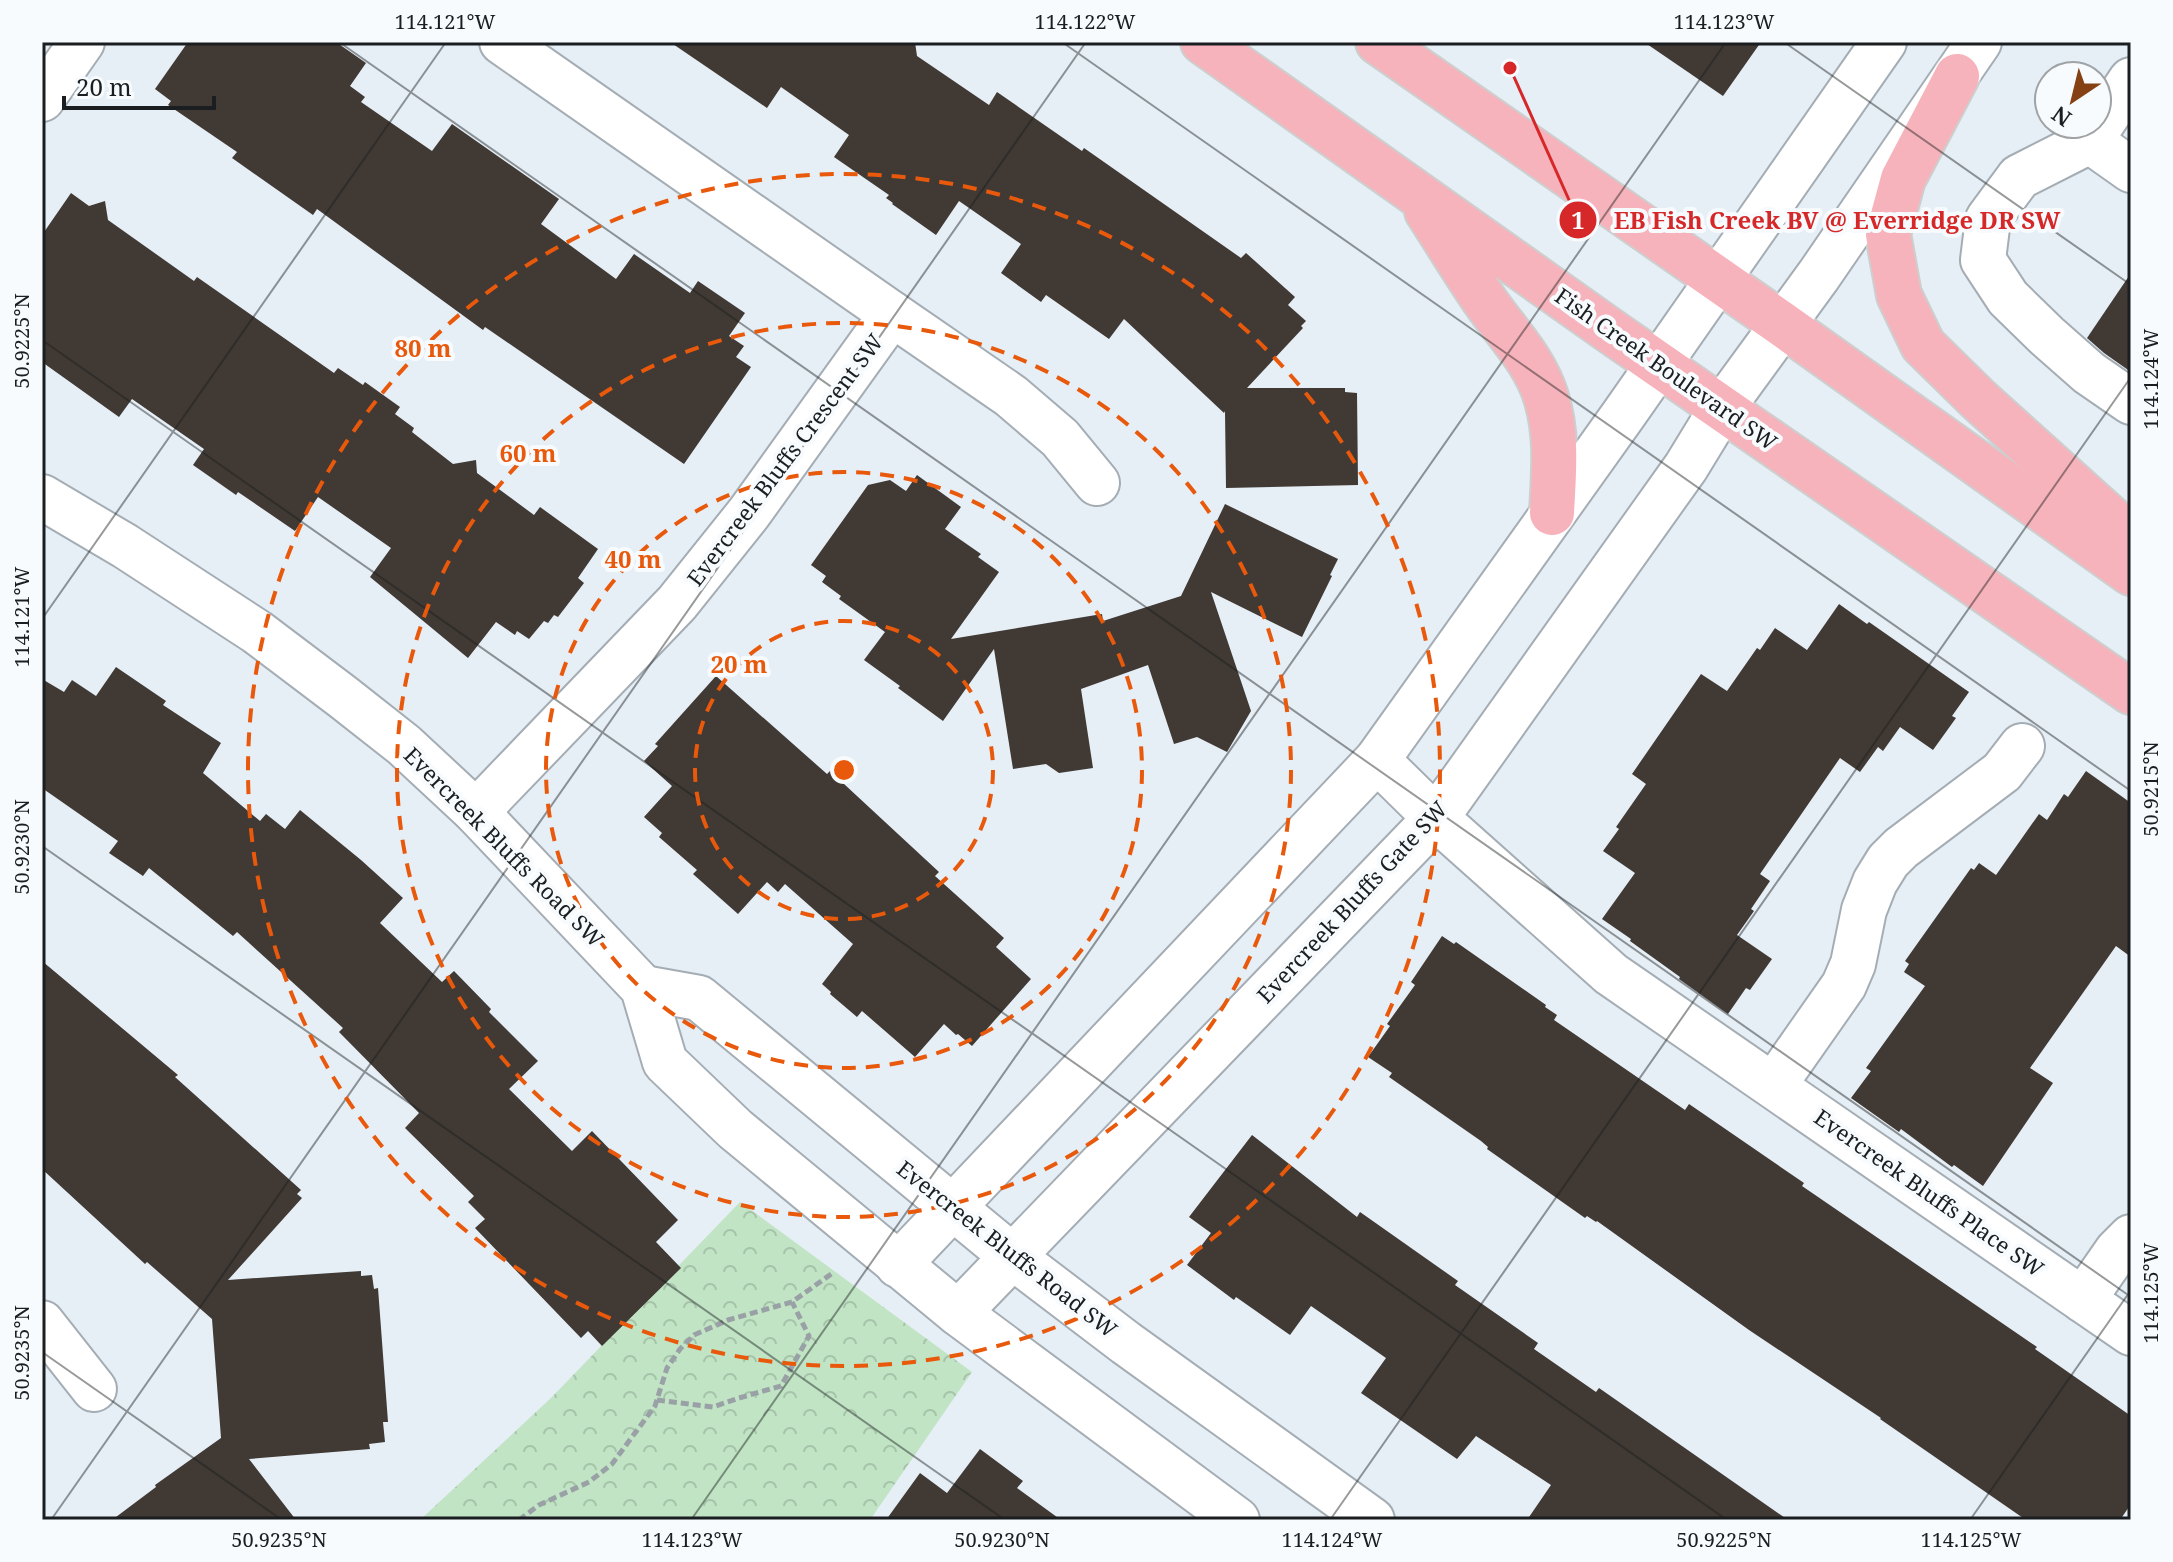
<svg xmlns="http://www.w3.org/2000/svg" width="2173" height="1562" font-family="'Noto Serif',serif">
	<style>
		.park { fill: url(#park-crowns) }
		.building { fill: #403934 }
		.lines { fill: none; stroke-linecap: round; stroke-linejoin: round }
		.minor-casing { stroke: #a5adb4; stroke-width: 48 }
		.major-casing { stroke: #cdcece; stroke-width: 48 }
		.path { stroke: #9aa1a6; stroke-width: 5; stroke-dasharray: 8 4; stroke-linecap: butt }
		.minor { stroke: #fff; stroke-width: 44 }
		.major { stroke: #f7b3bb; stroke-width: 44 }
		.ticks { fill: none; stroke: #1b1e20; stroke-width: 2; stroke-opacity: 0.45 }
		.ring { fill: none; stroke: #e8590c; stroke-width: 4; stroke-dasharray: 14 10 }
		.labels { text-anchor: middle; stroke-width: 8; stroke-linejoin: round; paint-order: stroke }
		.street-label { font-size: 22px; fill: #1b1e20; stroke: #f7fbfe }
		.centre { fill: #e8590c; stroke: #f7fbfe; stroke-width: 4 }
		.ring-label { font-size: 24px; text-anchor: middle; font-weight: bold; fill: #e8590c; stroke: #f7fbfe; stroke-width: 8; stroke-linejoin: round; paint-order: stroke }
		.leader { fill: none; stroke: #d62828; stroke-width: 3 }
		.callout-dot { fill: #d62828; stroke: #f7fbfe; stroke-width: 3 }
		.mark-label { font-size: 24px; text-anchor: middle; font-weight: bold; fill: #fff }
		.callout-label { font-size: 24px; text-anchor: middle; font-weight: bold; fill: #d62828; stroke: #f7fbfe; stroke-width: 8; stroke-linejoin: round; paint-order: stroke }
		.neatline { fill: none; stroke: #1b1e20; stroke-width: 3 }
		.ticks-label { font-size: 20px; text-anchor: middle; fill: #1b1e20 }
	</style>
	<defs>
		<pattern id="park-crowns" width="20" height="18" patternUnits="userSpaceOnUse" patternTransform="scale(2)"><rect width="20" height="18" fill="#c1e4c5"/><path d="M2 6a3 3 0 1 1 6 0M12 15a3 3 0 1 1 6 0" fill="none" stroke="#a5c3a9"/></pattern>
	</defs>
	<rect width="100%" height="100%" fill="#e6eef6"/>
	<path class="park" d="M 740,1202 L 972,1372 L 870,1520 L 420,1520 L 551,1398 Z"/>
	<g class="building">
		<path d="M 188,42 L 336,42 L 366,63 L 350,86 L 365,97 L 361,102 L 432,151 L 452,124 L 559,199 L 541,224 L 616,279 L 634,254 L 690,293 L 698,281 L 745,313 L 729,336 L 744,346 L 736,357 L 751,367 L 684,464 L 485,327 L 483,330 L 317,209 L 313,215 L 232,158 L 237,152 L 168,105 L 171,101 L 155,89 Z"/>
		<path d="M 670,42 L 915,42 L 917,56 L 989,105 L 997,92 L 1082,151 L 1084,148 L 1241,258 L 1246,253 L 1295,297 L 1288,305 L 1306,321 L 1301,326 L 1303,328 L 1247,388 L 1345,388 L 1345,392 L 1357,393 L 1358,485 L 1226,488 L 1225,411 L 1224,413 L 1124,319 L 1109,339 L 1046,295 L 1041,302 L 1001,273 L 1021,244 L 959,201 L 936,235 L 892,204 L 893,203 L 886,198 L 889,195 L 834,157 L 849,135 L 781,87 L 767,108 Z"/>
		<path d="M 1644,42 L 1761,42 L 1723,96 Z"/>
		<path d="M 71,193 L 89,206 L 105,201 L 108,220 L 194,281 L 197,277 L 334,373 L 338,368 L 363,385 L 365,382 L 400,407 L 395,414 L 414,428 L 412,432 L 453,464 L 476,460 L 477,473 L 534,515 L 540,507 L 598,549 L 578,578 L 584,583 L 558,617 L 554,615 L 548,623 L 544,621 L 529,639 L 517,631 L 515,635 L 496,622 L 468,658 L 370,577 L 391,548 L 318,497 L 295,531 L 238,492 L 236,495 L 193,465 L 204,449 L 132,399 L 119,417 L 42,362 L 42,235 Z"/>
		<path d="M 2131,273 L 2131,372 L 2104,353 L 2087,338 Z"/>
		<path d="M 917,475 L 961,507 L 945,529 L 981,554 L 978,557 L 999,572 L 951,639 L 1102,614 L 1103,621 L 1181,596 L 1225,504 L 1338,559 L 1330,575 L 1332,576 L 1302,637 L 1211,592 L 1251,711 L 1227,752 L 1197,737 L 1174,744 L 1148,665 L 1081,689 L 1093,768 L 1059,773 L 1046,764 L 1013,769 L 994,649 L 943,721 L 898,688 L 900,686 L 864,660 L 885,632 L 839,599 L 841,596 L 822,582 L 826,576 L 811,565 L 868,485 L 890,480 L 906,491 Z"/>
		<path d="M 1839,604 L 1867,624 L 1869,622 L 1969,692 L 1952,716 L 1956,718 L 1933,750 L 1900,727 L 1883,751 L 1878,747 L 1860,772 L 1840,758 L 1760,874 L 1770,881 L 1751,909 L 1754,911 L 1737,935 L 1772,959 L 1750,990 L 1746,988 L 1728,1014 L 1679,979 L 1680,977 L 1630,941 L 1631,939 L 1602,919 L 1635,873 L 1603,851 L 1619,829 L 1616,827 L 1646,784 L 1632,774 L 1701,674 L 1727,691 L 1757,648 L 1760,650 L 1775,628 L 1807,650 Z"/>
		<path d="M 116,667 L 166,701 L 163,705 L 221,743 L 203,773 L 260,821 L 266,814 L 285,829 L 300,810 L 361,860 L 403,898 L 380,923 L 442,982 L 454,971 L 491,1009 L 489,1012 L 538,1061 L 509,1089 L 572,1151 L 592,1131 L 678,1220 L 656,1242 L 681,1268 L 602,1346 L 588,1331 L 581,1338 L 475,1228 L 485,1219 L 468,1202 L 474,1196 L 405,1128 L 419,1113 L 339,1032 L 343,1028 L 237,932 L 233,936 L 149,868 L 143,876 L 109,853 L 118,841 L 42,788 L 42,679 L 64,692 L 72,680 L 96,696 Z"/>
		<path d="M 716,676 L 827,774 L 830,771 L 939,872 L 935,876 L 1004,938 L 996,947 L 1031,979 L 972,1046 L 958,1034 L 956,1035 L 944,1024 L 915,1057 L 862,1011 L 857,1017 L 830,994 L 831,992 L 822,984 L 853,944 L 785,884 L 778,892 L 767,882 L 738,914 L 693,874 L 697,870 L 659,837 L 662,833 L 644,817 L 672,786 L 644,761 L 658,746 L 655,744 Z"/>
		<path d="M 2086,771 L 2131,803 L 2131,957 L 2116,946 L 2030,1068 L 2053,1083 L 1983,1186 L 1954,1165 L 1952,1167 L 1901,1129 L 1899,1132 L 1851,1098 L 1871,1071 L 1866,1068 L 1925,986 L 1904,972 L 1909,964 L 1905,961 L 1971,868 L 1974,870 L 1979,863 L 1996,875 L 2039,814 L 2047,820 L 2064,794 L 2068,797 Z"/>
		<path d="M 1442,936 L 1454,944 L 1456,942 L 1546,1005 L 1545,1007 L 1557,1015 L 1554,1020 L 1685,1110 L 1689,1104 L 1804,1183 L 1802,1186 L 2037,1347 L 2035,1349 L 2131,1416 L 2131,1504 L 2120,1520 L 2026,1520 L 1880,1419 L 1881,1418 L 1749,1330 L 1597,1221 L 1596,1222 L 1587,1216 L 1585,1218 L 1487,1149 L 1488,1147 L 1481,1141 L 1389,1077 L 1392,1073 L 1368,1057 L 1390,1026 L 1387,1024 L 1415,985 L 1411,982 Z"/>
		<path d="M 42,961 L 178,1075 L 175,1077 L 301,1190 L 297,1194 L 302,1198 L 228,1280 L 361,1271 L 361,1276 L 372,1275 L 374,1289 L 378,1288 L 388,1422 L 383,1422 L 385,1442 L 369,1444 L 370,1449 L 249,1459 L 296,1520 L 112,1520 L 156,1487 L 155,1485 L 221,1438 L 212,1319 L 147,1262 L 145,1264 L 42,1169 Z"/>
		<path d="M 1252,1135 L 1357,1217 L 1360,1212 L 1458,1281 L 1455,1285 L 1538,1343 L 1534,1349 L 1596,1392 L 1599,1388 L 1788,1520 L 1527,1520 L 1551,1485 L 1476,1436 L 1457,1459 L 1361,1393 L 1386,1358 L 1311,1306 L 1290,1335 L 1236,1297 L 1234,1300 L 1187,1265 L 1211,1233 L 1189,1217 Z"/>
		<path d="M 980,1449 L 1023,1481 L 1017,1488 L 1061,1520 L 886,1520 L 920,1473 L 947,1493 Z"/>
	</g>
	<g class="lines">
		<g class="minor-casing">
			<g id="minor">
				<path d="M 2131,80 L 2090,141 L 2131,170"/>
				<path d="M 42,99 L 82,42"/>
				<path d="M 2090,141 L 2019,177 L 1988,219 L 1983,260 L 2008,298 L 2047,336 L 2089,373 L 2131,402"/>
				<path d="M 892,314 L 1011,396 L 1060,438 L 1097,483"/>
				<path d="M 42,497 L 125,546 L 257,632 L 343,697 L 404,745 L 476,812 L 643,988 L 665,1062 L 735,1129 L 958,1313 L 1237,1520"/>
				<path d="M 1377,760 L 1436,818 L 1611,974 L 2131,1333"/>
				<path d="M 476,812 L 677,603 L 749,513 L 892,314 L 502,42"/>
				<path d="M 643,988 L 699,998 L 1013,1257 L 1126,1343 L 1372,1520"/>
				<path d="M 1774,1085 L 1844,985 L 1853,964 L 1864,910 L 1875,882 L 1888,861 L 1901,848 L 2002,772 L 2022,746"/>
				<path d="M 898,1265 L 1377,760 L 1624,414 L 1884,42"/>
				<path d="M 2083,1300 L 2117,1251 L 2131,1237"/>
				<path d="M 958,1313 L 1436,818 L 1686,467 L 1722,408 L 1819,275 L 1979,42"/>
				<path d="M 42,1323 L 94,1389"/>
			</g>
		</g>
		<g class="major-casing">
			<g id="major">
				<path d="M 1203,42 L 1609,330 L 2131,692"/>
				<path d="M 1378,42 L 1782,324 L 2131,573"/>
				<path d="M 1957,76 L 1903,179 L 1888,234 L 1899,295 L 1923,345 L 1979,400 L 2131,537"/>
				<path d="M 1427,211 C 1447,242 1466,274 1487,304 C 1508,334 1535,361 1546,397 C 1558,435 1554,474 1552,513"/>
			</g>
		</g>
		<g class="path">
			<path d="M 657,1400 L 713,1407 L 739,1398 L 781,1386 L 809,1336 L 792,1302"/>
			<path d="M 519,1520 L 539,1505 L 589,1482 L 612,1464 L 655,1406 L 667,1368 L 680,1349 L 694,1335 L 728,1320 L 792,1302 L 834,1272"/>
		</g>
		<use href="#minor" class="minor"/>
		<use href="#major" class="major"/>
	</g>
	<path class="ticks" d="M 339,42 L 2131,1297M 1062,42 L 2131,791M 1784,42 L 2131,285M 42,340 L 1727,1520M 42,619 L 446,42M 42,846 L 1005,1520M 42,1352 L 282,1520M 51,1520 L 1086,42M 691,1520 L 1726,42M 1330,1520 L 2131,377M 1970,1520 L 2131,1290"/>
	<g class="ring">
		<circle cx="844" cy="770" r="149"/>
		<circle cx="844" cy="770" r="298"/>
		<circle cx="844" cy="770" r="447"/>
		<circle cx="844" cy="770" r="596"/>
	</g>
	<g class="labels">
		<g class="street-label">
			<text transform="translate(1666 369) rotate(35)" y="8">Fish Creek Boulevard SW</text>
			<text transform="translate(785 460) rotate(-53)" y="8">Evercreek Bluffs Crescent SW</text>
			<text transform="translate(504 847) rotate(45)" y="8">Evercreek Bluffs Road SW</text>
			<text transform="translate(1352 902) rotate(-47)" y="8">Evercreek Bluffs Gate SW</text>
			<text transform="translate(1929 1193) rotate(35)" y="8">Evercreek Bluffs Place SW</text>
			<text transform="translate(1007 1249) rotate(38)" y="8">Evercreek Bluffs Road SW</text>
		</g>
	</g>
	<circle cx="844" cy="770" r="12" class="centre"/>
	<g class="ring-label">
		<text x="423" y="357">80 m</text>
		<text x="528" y="462">60 m</text>
		<text x="633" y="568">40 m</text>
		<text x="739" y="673">20 m</text>
	</g>
	<path class="leader" d="M1510 68L1578 220"/>
	<g class="callout-dot">
		<circle cx="1510" cy="68" r="8"/>
		<circle cx="1578" cy="220" r="20"/>
	</g>
	<g class="mark-label">
		<text x="1578" y="229">1</text>
	</g>
	<g class="callout-label">
		<text x="1837" y="229">EB Fish Creek BV @ Everridge DR SW</text>
	</g>
	<rect width="2173" height="1562" fill="none" stroke="#f7fbfe" stroke-width="88"/>
	<g transform="translate(2073 100) rotate(215)"><circle r="38" fill="#f7fbfe" stroke="#9fa3a5" stroke-width="2"/>
	<path d="M0-6L14 30L0 20L-14 30Z" fill="#854114"/>
	<text y="-12" font-size="22" font-weight="bold" text-anchor="middle" fill="#1b1e20">N</text>
	</g>
	<path d="M64 96v12h150v-12" fill="none" stroke="#1b1e20" stroke-width="4"/>
	<text x="76" y="96" font-size="24" fill="#1b1e20" stroke="#f7fbfe" stroke-width="6" paint-order="stroke">20 m</text>
	<rect x="44" y="44" width="2085" height="1474" class="neatline"/>
	<g class="ticks-label">
		<text x="445" y="29">114.121°W</text>
		<text x="1085" y="29">114.122°W</text>
		<text x="1724" y="29">114.123°W</text>
		<text transform="translate(22 341) rotate(-90)" y="7">50.9225°N</text>
		<text transform="translate(2151 379) rotate(-90)" y="7">114.124°W</text>
		<text transform="translate(22 617) rotate(-90)" y="7">114.121°W</text>
		<text transform="translate(2151 789) rotate(-90)" y="7">50.9215°N</text>
		<text transform="translate(22 847) rotate(-90)" y="7">50.9230°N</text>
		<text transform="translate(2151 1293) rotate(-90)" y="7">114.125°W</text>
		<text transform="translate(22 1353) rotate(-90)" y="7">50.9235°N</text>
		<text x="279" y="1547">50.9235°N</text>
		<text x="692" y="1547">114.123°W</text>
		<text x="1002" y="1547">50.9230°N</text>
		<text x="1332" y="1547">114.124°W</text>
		<text x="1724" y="1547">50.9225°N</text>
		<text x="1971" y="1547">114.125°W</text>
	</g>
</svg>
